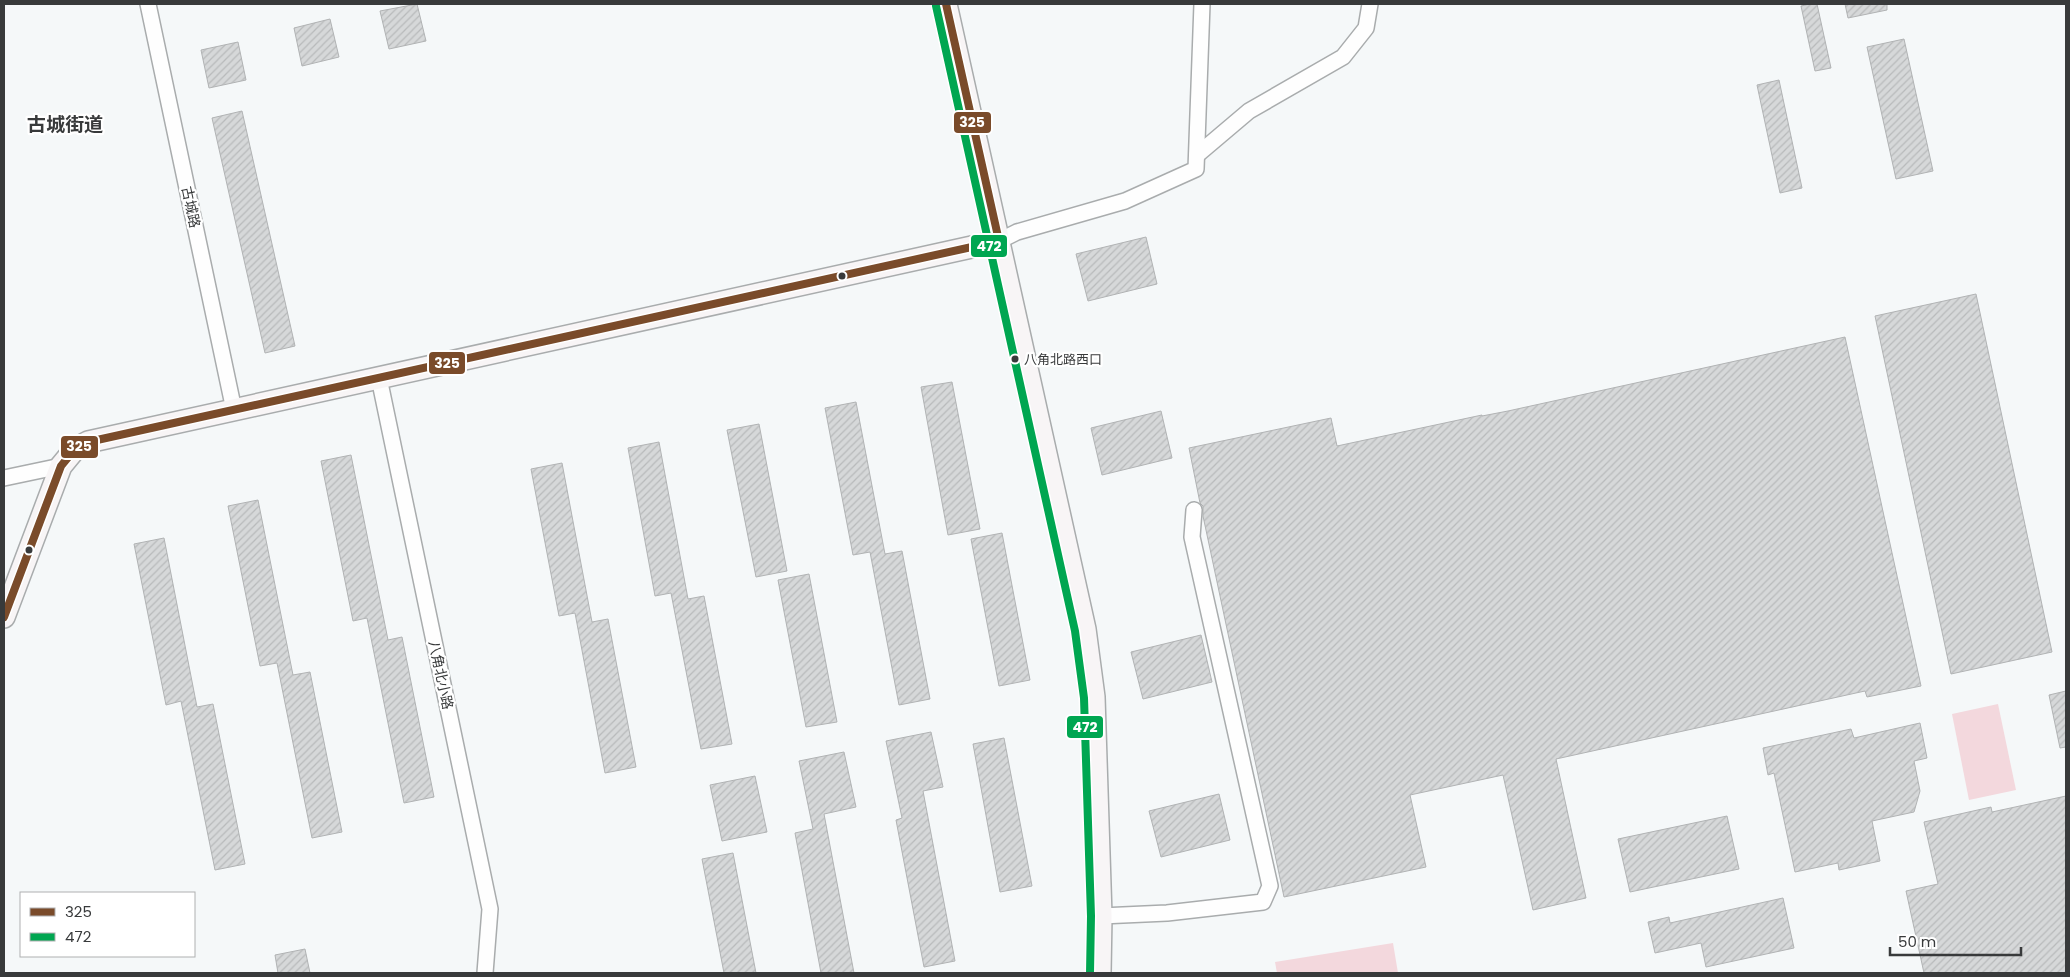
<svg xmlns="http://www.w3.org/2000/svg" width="2070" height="977" font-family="Poppins,'Noto Sans SC',sans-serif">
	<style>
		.grass { fill: #f3d8dd }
		.building { fill: url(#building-hatch); stroke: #b1b3b4 }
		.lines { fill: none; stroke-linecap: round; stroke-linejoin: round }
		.street-casing { stroke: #a9acad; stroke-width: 18 }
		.secondary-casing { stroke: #a9acad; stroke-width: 24 }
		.street { stroke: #fefefe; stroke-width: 15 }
		.secondary { stroke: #f8f5f6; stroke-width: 21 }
		.bus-1-casing { stroke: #fff; stroke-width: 11 }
		.bus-2-casing { stroke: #fff; stroke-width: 11 }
		.bus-1 { stroke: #7a4b2a; stroke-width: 8 }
		.bus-2 { stroke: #00a651; stroke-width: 8 }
		.bus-dot { fill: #383a3b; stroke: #fff; stroke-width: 2 }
		.labels { text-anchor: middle; stroke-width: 4.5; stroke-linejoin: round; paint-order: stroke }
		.bus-label { font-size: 13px; fill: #383a3b; stroke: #fff; text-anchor: start }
		.street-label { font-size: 14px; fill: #383a3b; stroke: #fff }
		.district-label { font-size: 19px; font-weight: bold; fill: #383a3b; stroke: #fff }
		.line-badge { stroke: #fff; stroke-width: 2 }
		.badge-label { font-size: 14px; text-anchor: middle; font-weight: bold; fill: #fff }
	</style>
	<defs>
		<pattern id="building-hatch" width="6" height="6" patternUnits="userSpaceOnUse" patternTransform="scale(1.25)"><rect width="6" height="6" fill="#d6d8d9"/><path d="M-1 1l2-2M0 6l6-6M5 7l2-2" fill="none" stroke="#b8babb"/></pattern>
	</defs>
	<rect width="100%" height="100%" fill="#f5f8f9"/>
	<g class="grass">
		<path d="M 1998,704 L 2016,790 L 1969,800 L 1952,714 Z"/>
		<path d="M 1393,943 L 1398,973 L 1277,973 L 1275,962 Z"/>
	</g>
	<g class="building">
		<path d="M 417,4 L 426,41 L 389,49 L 380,11 Z"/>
		<path d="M 1810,4 L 1817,4 L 1831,68 L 1815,71 L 1801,6 Z"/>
		<path d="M 1845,4 L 1887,4 L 1887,10 L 1848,18 Z"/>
		<path d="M 330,19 L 339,57 L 302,66 L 294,28 Z"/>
		<path d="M 1904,39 L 1933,171 L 1896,179 L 1867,47 Z"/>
		<path d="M 238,42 L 246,80 L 209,88 L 201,50 Z"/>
		<path d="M 1779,80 L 1802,188 L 1780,193 L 1757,85 Z"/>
		<path d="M 242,111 L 295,346 L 265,353 L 212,118 Z"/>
		<path d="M 1146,237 L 1157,284 L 1088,301 L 1076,254 Z"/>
		<path d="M 1976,294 L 2052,652 L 1951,674 L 1875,316 Z"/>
		<path d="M 1845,337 L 1921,686 L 1867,697 L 1865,691 L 1556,759 L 1586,898 L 1533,910 L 1503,775 L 1410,795 L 1426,867 L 1284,897 L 1203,516 L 1203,506 L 1200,503 L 1189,448 L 1331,418 L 1337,446 L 1482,415 L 1482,416 L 1508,411 Z"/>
		<path d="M 952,382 L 980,529 L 948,535 L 921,387 Z"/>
		<path d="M 856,402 L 885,554 L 902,551 L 930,699 L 899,705 L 870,552 L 853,555 L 825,408 Z"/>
		<path d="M 1161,411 L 1172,458 L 1102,475 L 1091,428 Z"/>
		<path d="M 759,424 L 787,571 L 756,577 L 727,430 Z"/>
		<path d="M 659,442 L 688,599 L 704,596 L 732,744 L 701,749 L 671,593 L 655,596 L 628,448 Z"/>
		<path d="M 351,455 L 388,640 L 402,637 L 434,797 L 404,803 L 367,618 L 353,621 L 321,461 Z"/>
		<path d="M 562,463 L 592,622 L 608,619 L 636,767 L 605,773 L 575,613 L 559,616 L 531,469 Z"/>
		<path d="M 258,500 L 293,675 L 310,672 L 342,832 L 312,838 L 277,663 L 260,666 L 228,506 Z"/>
		<path d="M 1002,533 L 1030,680 L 999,686 L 971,539 Z"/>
		<path d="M 164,538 L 197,707 L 213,704 L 245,864 L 215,870 L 181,701 L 166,705 L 134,544 Z"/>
		<path d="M 809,574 L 837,722 L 806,727 L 778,580 Z"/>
		<path d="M 1201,635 L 1212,682 L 1143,699 L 1131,652 Z"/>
		<path d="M 2066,691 L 2066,747 L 2060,748 L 2049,695 Z"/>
		<path d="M 1920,723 L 1927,758 L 1914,761 L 1920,791 L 1914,812 L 1872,821 L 1880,861 L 1839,870 L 1838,863 L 1795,872 L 1774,773 L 1768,775 L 1763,748 L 1851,729 L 1854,738 Z"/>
		<path d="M 931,732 L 943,787 L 923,791 L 955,961 L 924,967 L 896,820 L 902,818 L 886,741 Z"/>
		<path d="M 1004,738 L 1032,886 L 1000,892 L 973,744 Z"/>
		<path d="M 844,752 L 856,807 L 824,814 L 854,973 L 821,973 L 795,833 L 813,829 L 799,761 Z"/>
		<path d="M 755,776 L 767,832 L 722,841 L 710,785 Z"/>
		<path d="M 1219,794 L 1230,840 L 1161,857 L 1149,811 Z"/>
		<path d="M 2066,796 L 2066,973 L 1924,973 L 1906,891 L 1938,884 L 1924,822 L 1991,807 L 1992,812 Z"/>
		<path d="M 1727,816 L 1739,869 L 1630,892 L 1618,839 Z"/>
		<path d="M 733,853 L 756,973 L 724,973 L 702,859 Z"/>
		<path d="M 1783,898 L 1794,948 L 1706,967 L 1701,943 L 1655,953 L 1648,922 L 1669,917 L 1670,923 Z"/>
		<path d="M 305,949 L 310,973 L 278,973 L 275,955 Z"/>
	</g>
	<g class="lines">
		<g class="street-casing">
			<g id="street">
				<path d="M 148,4 L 234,410"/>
				<path d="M 1197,155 L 1249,111 L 1343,57 L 1366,28 L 1370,4"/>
				<path d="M 999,241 L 1017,232 L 1125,201 L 1196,169 L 1202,4"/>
				<path d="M 379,378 L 490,909 L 485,973"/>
				<path d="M 4,478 L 61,466"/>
				<path d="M 1101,916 L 1167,913 L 1263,902 L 1270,886 L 1192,537 L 1194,510"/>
			</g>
		</g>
		<g class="secondary-casing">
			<g id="secondary">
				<path d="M 946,4 L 1085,629 L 1094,697 L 1101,916 L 1100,973"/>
				<path d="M 4,617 L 61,466 L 75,449 L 88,442 L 999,241"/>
			</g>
		</g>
		<use href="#street" class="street"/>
		<use href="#secondary" class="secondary"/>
		<g class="bus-1-casing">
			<g id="bus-1">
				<path d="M 946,4 L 999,241"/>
				<path d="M 4,617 L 61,466 L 75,449 L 88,442 L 999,241"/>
			</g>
		</g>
		<g class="bus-2-casing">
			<path id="bus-2" d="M 936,6 L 1075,631 L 1084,698 L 1091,916 L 1090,973"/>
		</g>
		<use href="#bus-1" class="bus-1"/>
		<use href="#bus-2" class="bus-2"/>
	</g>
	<g class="bus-dot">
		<circle cx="842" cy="276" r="4.5"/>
		<circle cx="1015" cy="359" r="4.5"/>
		<circle cx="29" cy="550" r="4.5"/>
	</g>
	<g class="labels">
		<g class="bus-label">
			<text x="1024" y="364">八角北路西口</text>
		</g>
		<g class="street-label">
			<text transform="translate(191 207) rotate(78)" y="5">古城路</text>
			<text transform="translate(441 675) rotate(78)" y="5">八角北小路</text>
		</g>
		<g class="district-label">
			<text x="65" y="131">古城街道</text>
		</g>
	</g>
	<g class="line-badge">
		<rect x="953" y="111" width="39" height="23" rx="5" fill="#7a4b2a"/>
		<rect x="970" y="234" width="38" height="24" rx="5" fill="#00a651"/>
		<rect x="428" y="351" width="38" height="24" rx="5" fill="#7a4b2a"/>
		<rect x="60" y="435" width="39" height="24" rx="5" fill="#7a4b2a"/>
		<rect x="1066" y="715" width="38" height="24" rx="5" fill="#00a651"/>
	</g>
	<g class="badge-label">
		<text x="972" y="127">325</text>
		<text x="989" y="251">472</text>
		<text x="447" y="368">325</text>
		<text x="79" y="451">325</text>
		<text x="1085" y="732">472</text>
	</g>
	<rect width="2070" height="977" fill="none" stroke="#383a3b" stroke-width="10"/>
	<rect x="20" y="892" width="175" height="65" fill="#ffffff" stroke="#afb0b1"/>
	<rect x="30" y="908" width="25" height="8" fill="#7a4b2a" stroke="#afb0b1"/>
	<text x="65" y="917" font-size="15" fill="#383a3b">325</text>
	<rect x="30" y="933" width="25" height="8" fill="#00a651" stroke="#afb0b1"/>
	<text x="65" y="942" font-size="15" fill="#383a3b">472</text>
	<path d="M1890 947v8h131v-8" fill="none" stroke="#383a3b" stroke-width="2.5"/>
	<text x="1898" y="947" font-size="15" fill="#383a3b" stroke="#ffffff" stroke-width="4" paint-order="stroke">50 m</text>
</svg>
